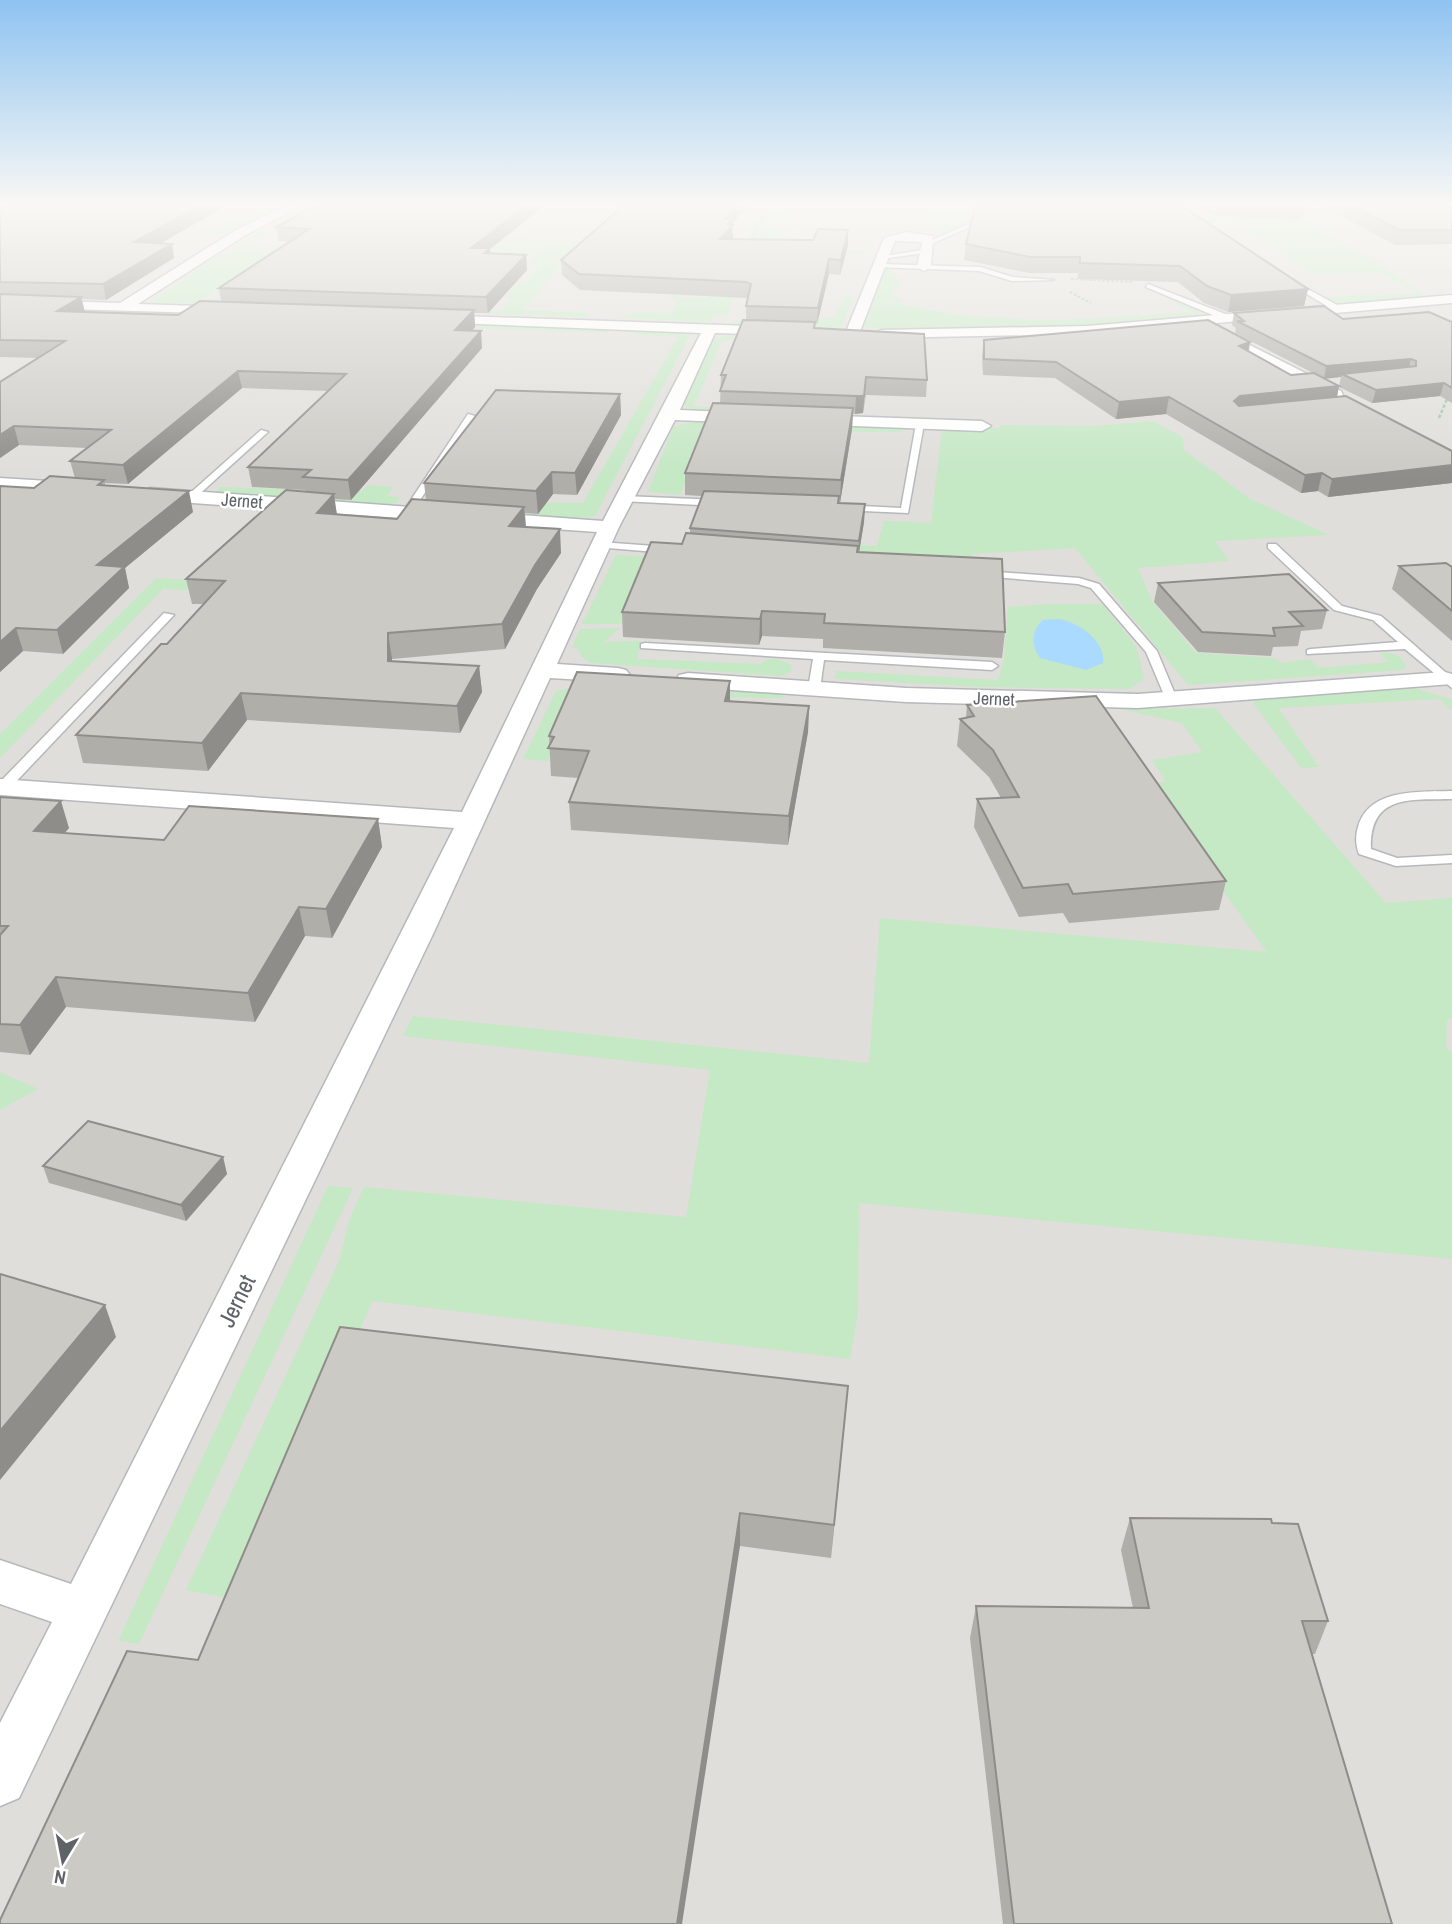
<svg xmlns="http://www.w3.org/2000/svg" width="1452" height="1924" font-family="'Archivo Narrow',sans-serif">
	<style>
		.industrial { fill: #e0deda }
		.education { fill: #e1ded6 }
		.green { fill: #c5e8c5 }
		.water { fill: #aadaff }
		.lines { fill: none; stroke-linecap: round; stroke-linejoin: round }
		.service-casing { stroke: #b5b8bc; stroke-width: 3 }
		.minor-casing { stroke: #b5b8bc; stroke-width: 3 }
		.path-far1 { stroke: #9cc7a9; stroke-width: 2; stroke-dasharray: 2.5 2; stroke-linecap: butt }
		.path { stroke: #9cc7a9; stroke-width: 2.5; stroke-dasharray: 3.5 2; stroke-linecap: butt }
		.service { fill: #fff; fill-rule: evenodd }
		.minor { fill: #fff; fill-rule: evenodd }
		.wall { fill: #afaea9; fill-rule: evenodd }
		.shaded-wall { fill: #8f8d8a }
		.building { fill: #cccac5; stroke: #8f8d8a; stroke-width: 2 }
		.labels { text-anchor: middle; stroke-width: 5; stroke-linejoin: round; paint-order: stroke }
		.far-street-label { font-size: 18px; fill: #5f6368; stroke: #fff }
		.near-street-label { font-size: 24px; fill: #5f6368; stroke: #fff }
	</style>
	<rect width="100%" height="100%" fill="#f1efe8"/>
	<rect class="industrial" x="0" y="206" width="1452" height="1718"/>
	<path class="education" d="M 773,224 L 789,224 L 877,228 L 872,251 L 774,250 L 770,230 Z"/>
	<g class="green">
		<path d="M 255,206 L 280,206 L 223,236 L 209,235 Z"/>
		<path d="M 748,206 L 790,206 L 789,224 L 773,224 L 770,230 L 785,231 L 774,250 L 872,251 L 868,254 L 750,254 L 727,316 L 714,316 L 710,322 L 620,318 L 635,312 L 672,313 L 677,300 L 670,299 L 673,295 L 686,298 L 708,297 L 719,271 L 560,266 L 523,310 L 581,312 L 589,315 L 587,317 L 485,314 L 489,310 L 501,311 L 512,298 L 505,297 L 518,283 L 524,282 L 540,266 L 530,264 L 535,254 L 231,248 L 267,228 L 275,228 L 248,245 L 412,247 L 425,237 L 743,246 L 757,211 Z"/>
		<path d="M 1092,206 L 1292,206 L 1315,225 L 1313,226 L 1376,262 L 1427,297 L 1337,304 L 1324,297 L 1416,293 L 1380,273 L 1314,274 L 1241,227 L 1260,227 L 1255,222 L 1107,227 Z"/>
		<path d="M 927,207 L 1057,208 L 967,213 L 960,228 L 939,236 L 934,233 Z"/>
		<path d="M 224,251 L 294,253 L 229,292 L 213,292 L 204,299 L 308,303 L 315,308 L 151,302 Z"/>
		<path d="M 891,268 L 901,284 L 893,291 L 893,295 L 902,300 L 896,303 C 995,327 1091,320 1191,312 L 1170,299 L 1210,316 L 1027,329 L 929,331 L 868,328 L 864,325 L 886,269 Z"/>
		<path d="M 845,297 L 853,298 L 842,326 L 834,329 L 724,325 L 739,321 L 834,318 Z"/>
		<path d="M 439,323 L 606,329 L 609,333 L 432,327 Z"/>
		<path d="M 642,330 L 690,335 L 595,516 L 571,518 L 431,508 L 432,501 L 583,503 L 678,337 L 630,334 Z"/>
		<path d="M 731,334 L 746,334 L 721,342 L 694,406 L 754,411 C 732,412 701,419 684,404 L 713,340 Z"/>
		<path d="M 695,421 L 889,426 L 902,429 L 903,432 L 708,431 L 680,495 L 648,492 L 673,427 Z"/>
		<path d="M 1152,421 L 1183,437 L 1184,450 L 1250,499 L 1329,535 L 1215,541 L 1229,561 L 1138,568 L 1152,601 L 1196,653 L 1274,658 L 1282,663 L 1310,659 L 1319,668 L 1388,662 L 1380,654 C 1394,653 1400,653 1406,666 L 1403,670 L 1188,685 L 1075,548 L 972,554 L 973,558 L 688,541 L 689,536 L 877,546 L 884,521 L 931,523 L 942,428 L 999,428 L 1001,425 L 1095,426 Z"/>
		<path d="M 368,485 L 393,487 L 387,496 L 401,497 L 396,503 L 385,506 L 214,494 L 220,487 L 361,492 Z"/>
		<path d="M 616,555 L 652,557 L 625,624 L 582,624 Z"/>
		<path d="M 156,578 L 352,589 L 345,599 L 163,589 L 0,758 L 0,734 Z"/>
		<path d="M 1050,604 L 1102,604 L 1136,646 L 1144,678 L 1130,689 L 981,687 L 835,679 L 836,671 L 998,680 L 1004,660 L 1008,607 Z"/>
		<path d="M 620,628 L 604,642 L 641,641 L 637,659 L 762,664 C 770,654 782,661 792,665 L 791,672 L 781,676 L 590,663 L 581,656 L 578,649 L 572,648 L 580,629 Z"/>
		<path d="M 594,682 L 785,693 L 784,698 L 577,696 L 548,761 L 523,759 L 556,691 Z"/>
		<path d="M 1415,688 L 1452,700 L 1452,711 L 1440,699 L 1278,708 L 1319,767 L 1301,768 L 1254,704 L 1255,700 Z"/>
		<path d="M 1215,708 L 1386,903 L 1452,898 L 1452,1018 L 1447,1021 L 1446,1047 L 1452,1054 L 1452,1259 L 859,1203 L 858,1313 L 850,1359 L 372,1301 L 247,1602 L 186,1590 L 339,1261 L 350,1218 L 364,1187 L 686,1217 L 710,1070 L 403,1036 L 413,1016 L 869,1063 L 880,918 L 1267,952 L 1146,784 L 1166,782 L 1152,760 L 1202,752 L 1182,723 L 1120,709 Z"/>
		<path d="M 0,1072 L 38,1089 L 0,1110 Z"/>
		<path d="M 328,1186 L 353,1188 L 139,1644 L 118,1641 Z"/>
	</g>
	<path class="water" d="M 1058,619 C 1077,621 1106,641 1103,663 L 1086,670 L 1040,658 C 1031,645 1031,631 1043,620 Z"/>
	<g class="lines">
		<g class="service-casing">
			<g id="service">
				<path d="M 968,224 L 970,227 L 931,244 L 926,243 Z"/>
				<path d="M 928,249 L 930,252 L 882,259 L 879,257 Z"/>
				<path d="M 879,264 L 980,267 L 1013,277 L 1054,280 L 1012,281 L 979,271 L 877,267 Z"/>
				<path d="M 1289,279 L 1341,307 L 1342,309 L 1335,311 L 1287,282 Z"/>
				<path d="M 1148,284 L 1233,317 L 1234,319 L 1227,321 L 1146,287 Z"/>
				<path d="M 468,414 L 475,416 L 411,514 L 405,514 L 403,512 Z"/>
				<path d="M 920,421 L 924,424 L 908,513 L 840,510 L 838,508 L 843,505 L 901,508 L 916,424 Z"/>
				<path d="M 261,430 L 268,432 L 194,499 L 188,499 L 188,495 Z"/>
				<path d="M 624,496 L 719,500 L 724,503 L 719,506 L 621,501 L 621,497 Z"/>
				<path d="M 600,542 L 668,547 L 673,550 L 668,553 L 596,547 L 595,545 Z"/>
				<path d="M 1268,544 L 1276,544 L 1342,606 L 1381,616 L 1452,678 L 1452,688 L 1405,649 L 1307,654 L 1307,650 L 1311,649 L 1398,642 L 1373,620 L 1334,610 L 1268,548 Z"/>
				<path d="M 984,571 L 1079,578 L 1099,584 L 1157,651 L 1177,699 L 1171,703 L 1167,702 L 1146,652 L 1091,588 L 1078,584 L 980,576 L 979,574 Z"/>
				<path d="M 164,613 L 174,615 L 8,790 L 0,790 L 0,782 Z"/>
				<path d="M 645,643 L 992,662 L 998,666 L 992,670 L 824,660 L 820,689 L 814,693 L 808,689 L 813,659 L 641,648 L 641,644 Z"/>
				<path d="M 1452,791 L 1452,799 C 1411,800 1369,794 1371,849 L 1397,858 L 1452,855 L 1452,863 L 1396,866 L 1359,854 C 1356,847 1355,836 1358,827 C 1369,788 1419,792 1452,791 Z"/>
			</g>
		</g>
		<g class="minor-casing">
			<g id="minor">
				<path d="M 285,206 L 300,206 L 244,236 L 138,304 L 231,307 L 236,308 L 236,314 L 0,307 L 0,299 L 120,303 L 236,230 Z"/>
				<path d="M 906,232 L 933,236 L 931,267 L 924,271 L 917,267 L 922,242 L 895,241 L 859,334 L 852,338 L 847,337 L 845,334 L 884,238 Z"/>
				<path d="M 1452,295 L 1452,303 L 1087,334 L 881,338 L 874,334 L 881,330 L 1087,326 Z"/>
				<path d="M 433,315 L 780,327 L 787,331 L 780,335 L 715,333 L 680,410 L 751,413 L 760,418 L 751,423 L 675,420 L 619,527 L 557,664 L 618,668 L 626,670 L 630,675 L 626,680 L 618,682 L 550,678 L 434,932 L 19,1798 L 0,1806 L 0,1723 L 52,1622 L 0,1604 L 0,1560 L 71,1584 L 454,828 L 0,795 L 0,779 L 462,812 L 597,532 L 150,500 L 140,494 L 150,488 L 603,521 L 701,333 L 428,322 L 428,316 Z"/>
				<path d="M 1210,325 L 1341,391 L 1343,395 L 1335,400 L 1329,399 L 1205,332 L 1205,326 Z"/>
				<path d="M 810,415 L 982,421 L 991,426 L 982,431 L 804,424 L 801,420 L 804,416 Z"/>
				<path d="M 0,478 L 81,483 L 91,489 L 81,495 L 0,490 Z"/>
				<path d="M 1445,672 L 1452,674 L 1452,684 L 1138,708 L 906,702 L 688,687 L 679,685 L 676,680 L 679,675 L 688,673 L 906,688 L 1138,694 Z"/>
			</g>
		</g>
		<g class="path-far1">
			<path d="M 740,209 L 764,210"/>
			<path d="M 750,243 L 767,206"/>
			<path d="M 1071,279 L 1132,282"/>
			<path d="M 1070,292 L 1091,303"/>
		</g>
		<path class="path" d="M 1439,418 L 1447,399 L 1452,399"/>
		<use href="#service" class="service"/>
		<use href="#minor" class="minor"/>
	</g>
	<g class="wall">
		<path d="M 8,206 L 226,206 L 161,243 L 174,258 L 106,300 L 82,299 L 85,312 L 178,315 L 221,301 L 219,288 L 289,242 L 278,241 L 276,227 L 315,206 L 313,206 L 544,206 L 490,249 L 490,253 L 526,255 L 527,270 L 488,313 L 474,313 L 475,327 L 472,331 L 482,348 L 351,500 L 334,499 L 337,514 L 397,519 L 426,500 L 424,483 L 620,394 L 621,415 L 577,495 L 553,494 L 538,514 L 525,513 L 526,527 L 561,553 L 537,589 L 505,649 L 392,659 L 392,661 L 479,666 L 482,692 L 460,733 L 247,720 L 208,771 L 83,763 L 76,735 L 167,644 L 204,604 L 192,604 L 186,579 L 306,492 L 305,490 L 252,487 L 248,467 L 328,391 L 242,388 L 128,484 L 105,483 L 105,485 L 193,512 L 125,568 L 129,588 L 63,654 L 23,651 L 0,672 L 0,486 L 34,488 L 75,478 L 70,461 L 87,448 L 19,445 L 0,458 L 38,358 L 0,357 L 0,209 Z"/>
		<path d="M 975,206 L 1308,289 L 1304,306 L 1228,312 L 1204,303 L 1178,282 L 1078,279 L 1078,273 L 1029,273 L 964,260 L 966,244 Z"/>
		<path d="M 1191,206 L 1305,206 L 1302,220 L 1215,216 Z"/>
		<path d="M 1323,206 L 1452,206 L 1452,244 L 1395,245 Z"/>
		<path d="M 732,224 L 732,239 L 848,245 L 840,275 L 829,274 L 817,324 L 815,324 L 815,328 L 927,380 L 926,397 L 866,395 L 863,413 L 853,414 L 852,429 L 840,503 L 839,503 L 865,504 L 864,522 L 859,552 L 1005,632 L 1002,658 L 823,648 L 823,639 L 762,636 L 759,645 L 623,637 L 622,612 L 690,533 L 690,528 L 702,496 L 685,495 L 685,473 L 720,404 L 721,375 L 746,320 L 746,306 L 747,298 L 580,290 L 562,275 L 561,260 Z"/>
		<path d="M 1234,313 L 1343,319 L 1452,322 L 1452,403 L 1440,396 L 1372,403 L 1339,387 L 1337,396 L 1452,451 L 1452,483 L 1328,497 L 1318,491 L 1301,493 L 1166,414 L 1116,419 L 1055,378 L 983,375 L 982,356 L 984,340 L 1250,342 L 1249,351 L 1291,375 L 1313,373 L 1235,333 L 1236,328 L 1232,325 ZM 1341,377 L 1339,386 L 1325,378 Z"/>
		<path d="M 1399,566 L 1452,567 L 1452,641 L 1392,589 Z"/>
		<path d="M 1158,583 L 1327,610 L 1322,629 L 1301,631 L 1298,646 L 1273,647 L 1271,656 L 1198,652 L 1154,602 Z"/>
		<path d="M 730,681 L 730,701 L 809,706 L 808,732 L 788,845 L 571,830 L 569,802 L 578,778 L 551,776 L 549,736 Z"/>
		<path d="M 967,705 L 1226,881 L 1219,910 L 1069,923 L 1063,913 L 1019,917 L 974,827 L 977,799 L 1001,798 L 989,777 L 957,746 L 960,719 L 966,718 Z"/>
		<path d="M 0,797 L 69,828 L 64,833 L 164,840 L 378,819 L 382,847 L 332,938 L 305,936 L 255,1022 L 66,1007 L 30,1055 L 0,1052 Z"/>
		<path d="M 223,1157 L 227,1174 L 186,1221 L 49,1183 L 43,1166 Z"/>
		<path d="M 845,1419 L 831,1558 L 740,1546 L 198,1660 Z"/>
		<path d="M 1130,1518 L 1272,1523 L 1328,1621 L 1315,1654 L 1312,1654 L 1392,1924 L 1003,1924 L 970,1638 L 976,1606 L 1133,1608 L 1121,1550 Z"/>
	</g>
	<g class="shaded-wall">
		<path d="M 199,206 L 226,206 L 137,257 L 134,242 Z"/>
		<path d="M 526,206 L 544,206 L 490,249 L 491,263 L 471,248 Z"/>
		<path d="M 736,206 L 748,206 L 732,224 L 733,239 L 720,239 L 725,219 Z"/>
		<path d="M 848,230 L 848,245 L 840,275 L 841,260 Z"/>
		<path d="M 172,244 L 174,258 L 106,300 L 103,284 Z"/>
		<path d="M 526,255 L 527,270 L 488,313 L 486,297 Z"/>
		<path d="M 829,259 L 829,274 L 817,324 L 818,308 Z"/>
		<path d="M 1308,289 L 1304,306 L 1228,312 L 1231,295 Z"/>
		<path d="M 81,297 L 85,313 L 57,311 Z"/>
		<path d="M 474,310 L 475,327 L 457,347 L 455,330 Z"/>
		<path d="M 481,331 L 482,348 L 351,500 L 348,480 Z"/>
		<path d="M 1250,342 L 1247,357 L 1239,346 Z"/>
		<path d="M 1411,359 L 1408,371 L 1342,374 L 1341,377 L 1324,379 L 1326,366 Z"/>
		<path d="M 238,371 L 242,388 L 128,484 L 123,465 Z"/>
		<path d="M 866,377 L 863,413 L 855,414 L 856,396 Z"/>
		<path d="M 1444,383 L 1440,396 L 1372,403 L 1376,390 Z"/>
		<path d="M 1339,386 L 1336,402 L 1230,418 L 1234,401 L 1240,396 Z"/>
		<path d="M 620,394 L 621,415 L 577,495 L 575,473 Z"/>
		<path d="M 1169,397 L 1166,414 L 1116,419 L 1119,402 Z"/>
		<path d="M 853,408 L 852,429 L 840,503 L 841,480 Z"/>
		<path d="M 14,426 L 19,445 L 0,458 L 0,435 Z"/>
		<path d="M 1452,465 L 1452,483 L 1328,497 L 1332,479 Z"/>
		<path d="M 552,472 L 553,494 L 538,514 L 536,491 Z"/>
		<path d="M 1322,473 L 1318,491 L 1301,493 L 1305,475 Z"/>
		<path d="M 189,491 L 193,512 L 125,568 L 129,588 L 63,654 L 57,630 L 97,565 Z"/>
		<path d="M 334,494 L 337,516 L 317,513 Z"/>
		<path d="M 865,504 L 864,522 L 858,559 L 859,541 Z"/>
		<path d="M 524,507 L 526,530 L 509,526 Z"/>
		<path d="M 560,529 L 561,553 L 537,589 L 505,649 L 502,624 L 535,565 Z"/>
		<path d="M 762,611 L 762,636 L 759,645 L 760,619 Z"/>
		<path d="M 16,628 L 23,651 L 0,672 L 0,642 Z"/>
		<path d="M 388,633 L 392,659 L 392,687 L 388,661 Z"/>
		<path d="M 479,666 L 482,692 L 460,733 L 457,706 Z"/>
		<path d="M 730,681 L 730,707 L 725,701 Z"/>
		<path d="M 241,693 L 247,720 L 208,771 L 202,743 Z"/>
		<path d="M 809,706 L 808,732 L 788,845 L 789,816 Z"/>
		<path d="M 61,801 L 69,828 L 43,859 L 34,831 Z"/>
		<path d="M 378,819 L 382,847 L 332,938 L 326,909 Z"/>
		<path d="M 299,907 L 305,936 L 255,1022 L 248,993 Z"/>
		<path d="M 56,977 L 66,1007 L 30,1055 L 20,1025 Z"/>
		<path d="M 223,1157 L 227,1174 L 186,1221 L 181,1205 Z"/>
		<path d="M 105,1305 L 116,1337 L 0,1480 L 0,1431 Z"/>
		<path d="M 848,1386 L 845,1419 L 831,1558 L 834,1525 Z"/>
		<path d="M 740,1513 L 740,1546 L 682,1924 L 677,1924 Z"/>
	</g>
	<g class="building">
		<path d="M 8,206 L 199,206 L 134,242 L 172,244 L 103,284 L 0,282 L 0,209 Z"/>
		<path d="M 315,206 L 526,206 L 471,248 L 490,248 L 485,253 L 526,255 L 486,297 L 219,288 L 309,229 L 276,227 Z"/>
		<path d="M 623,206 L 736,206 L 725,219 L 732,219 L 728,224 L 733,225 L 720,239 L 813,240 L 818,229 L 848,230 L 841,260 L 829,259 L 818,308 L 746,306 L 751,284 L 746,282 L 579,274 L 561,260 Z"/>
		<path d="M 975,206 L 1182,206 L 1308,289 L 1231,295 L 1207,286 L 1180,266 L 1080,263 L 1080,257 L 1030,257 L 966,244 Z"/>
		<path d="M 1352,206 L 1452,206 L 1452,230 L 1399,230 Z"/>
		<path d="M 0,294 L 81,297 L 57,311 L 178,315 L 200,301 L 474,310 L 455,330 L 481,331 L 348,480 L 303,477 L 311,470 L 248,467 L 346,374 L 238,371 L 123,465 L 70,461 L 111,430 L 14,426 L 0,435 L 0,382 L 65,341 L 0,340 Z"/>
		<path d="M 1324,306 L 1343,319 L 1429,312 L 1452,322 L 1452,388 L 1444,383 L 1376,390 L 1342,374 L 1416,366 L 1416,361 L 1411,359 L 1326,366 L 1237,321 L 1244,321 L 1234,313 Z"/>
		<path d="M 743,320 L 815,322 L 814,328 L 924,334 L 927,380 L 866,377 L 864,396 L 856,396 L 720,391 L 726,375 L 721,375 Z"/>
		<path d="M 1208,320 L 1250,342 L 1239,346 L 1291,375 L 1314,373 L 1339,386 L 1240,396 L 1234,401 L 1239,406 L 1346,396 L 1452,451 L 1452,465 L 1332,479 L 1322,473 L 1305,475 L 1169,397 L 1119,402 L 1056,362 L 984,359 L 984,340 Z"/>
		<path d="M 496,390 L 620,394 L 575,473 L 552,472 L 536,491 L 424,483 Z"/>
		<path d="M 713,403 L 853,408 L 841,480 L 685,473 Z"/>
		<path d="M 50,476 L 104,480 L 98,485 L 189,491 L 97,565 L 124,567 L 57,630 L 16,628 L 0,642 L 0,486 L 34,488 Z"/>
		<path d="M 286,490 L 334,494 L 317,513 L 397,519 L 412,499 L 524,507 L 509,526 L 560,529 L 535,565 L 502,624 L 388,633 L 388,661 L 479,666 L 457,706 L 241,693 L 202,743 L 76,735 L 161,644 L 167,644 L 225,581 L 186,579 Z"/>
		<path d="M 704,491 L 839,496 L 838,503 L 865,504 L 859,541 L 690,528 Z"/>
		<path d="M 686,533 L 858,546 L 857,552 L 1002,559 L 1005,632 L 824,623 L 825,614 L 762,611 L 760,619 L 622,612 L 651,542 L 682,544 Z"/>
		<path d="M 1446,563 L 1452,567 L 1452,611 L 1399,566 Z"/>
		<path d="M 1289,574 L 1327,610 L 1289,612 L 1303,626 L 1273,628 L 1275,636 L 1202,632 L 1158,583 Z"/>
		<path d="M 577,672 L 730,681 L 725,701 L 809,706 L 789,816 L 569,802 L 589,751 L 548,748 L 554,737 L 549,736 Z"/>
		<path d="M 1096,696 L 1226,881 L 1073,894 L 1068,884 L 1023,888 L 977,799 L 1019,797 L 993,750 L 960,719 L 974,716 L 967,705 Z"/>
		<path d="M 0,797 L 61,801 L 34,831 L 164,840 L 189,806 L 378,819 L 326,909 L 299,907 L 248,993 L 56,977 L 20,1025 L 0,1024 L 0,935 L 8,926 L 0,926 Z"/>
		<path d="M 88,1121 L 223,1157 L 181,1205 L 43,1166 Z"/>
		<path d="M 0,1274 L 105,1305 L 0,1431 Z"/>
		<path d="M 340,1327 L 848,1386 L 834,1525 L 740,1513 L 677,1924 L 0,1924 L 0,1920 L 127,1651 L 198,1660 Z"/>
		<path d="M 1130,1518 L 1271,1519 L 1272,1523 L 1298,1524 L 1328,1621 L 1302,1621 L 1392,1924 L 1014,1924 L 976,1606 L 1149,1608 Z"/>
	</g>
	<linearGradient id="sky" x2="0" y2="1"><stop stop-color="#8fc3f1"/><stop offset="0.43" stop-color="#f9f8f5"/><stop offset="1" stop-color="#f9f8f5" stop-opacity="0"/></linearGradient>
	<rect width="1452" height="475" fill="url(#sky)"/>
	<g class="labels">
		<g class="far-street-label">
			<text transform="translate(242 501) rotate(4)" y="6">Jernet</text>
			<text transform="translate(994 699) rotate(2)" y="6">Jernet</text>
		</g>
		<g class="near-street-label">
			<text transform="translate(237 1301) rotate(-64)" y="8">Jernet</text>
		</g>
	</g>
	<g transform="translate(63 1861) rotate(190)" stroke="#ffffff" stroke-width="5" paint-order="stroke">
	<path d="M0-5L12 26L0 18L-12 26Z" fill="#5f6368"/>
	<text y="-10" font-size="19" font-weight="bold" text-anchor="middle" fill="#5f6368">N</text>
	</g>
</svg>
